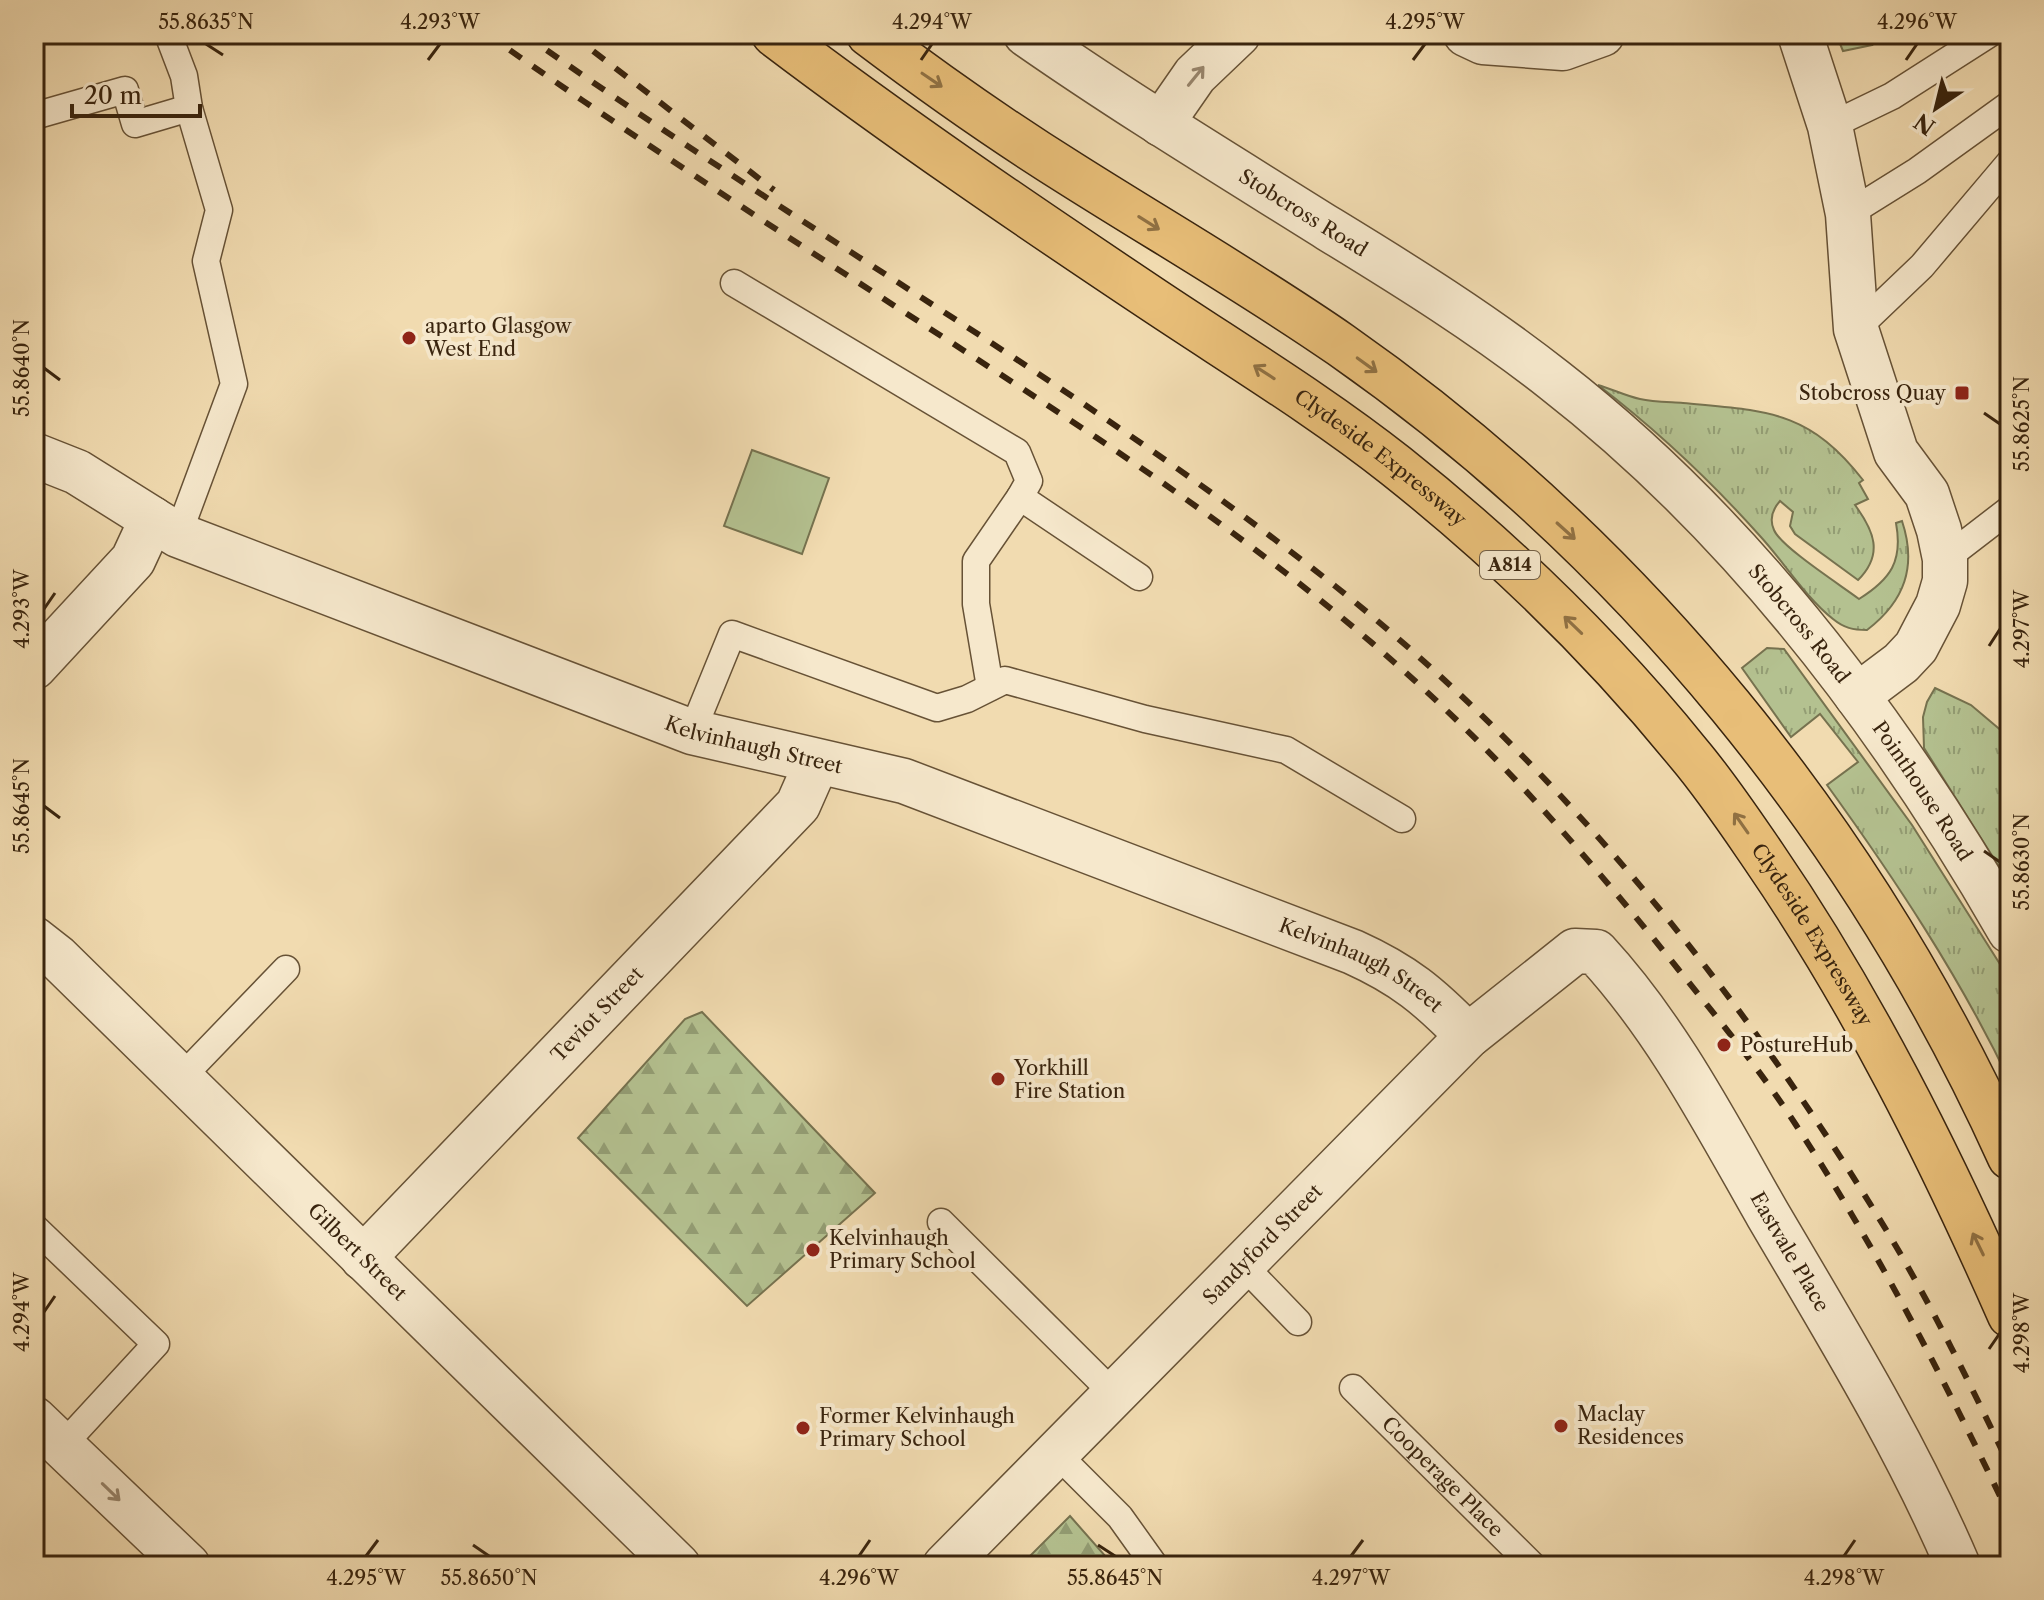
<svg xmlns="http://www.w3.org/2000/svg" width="2044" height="1600" font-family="'Libre Caslon Text',serif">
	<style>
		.grass { fill: url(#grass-tufts); stroke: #76724f; stroke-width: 2 }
		.forest { fill: url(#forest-firs); stroke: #76724f; stroke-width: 2 }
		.pitch { fill: #b4c190; stroke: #76724f; stroke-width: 2 }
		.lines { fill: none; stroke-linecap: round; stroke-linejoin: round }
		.service-casing { stroke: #675236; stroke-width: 29 }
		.minor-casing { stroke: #675236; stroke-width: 47 }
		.tertiary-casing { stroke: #675236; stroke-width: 47 }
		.primary-casing { stroke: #39240e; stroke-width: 47 }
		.service { stroke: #f6e8cc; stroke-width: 26 }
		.minor { stroke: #f6e8cc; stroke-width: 44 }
		.tertiary { stroke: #f6e8cc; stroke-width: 44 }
		.primary { stroke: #e8be78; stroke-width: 44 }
		.rail { stroke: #39240e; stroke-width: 6; stroke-dasharray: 14 14; stroke-linecap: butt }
		.oneway { stroke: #98866d }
		.oneway2 { stroke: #907143 }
		.ticks { fill: none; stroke: #39240e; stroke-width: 3 }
		.poi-dot { fill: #8f2418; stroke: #f6e8cc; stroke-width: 3 }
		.labels { text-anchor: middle; stroke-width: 8; stroke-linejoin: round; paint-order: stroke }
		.shield { fill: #f6e8cc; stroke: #725f47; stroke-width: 2 }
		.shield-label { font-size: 18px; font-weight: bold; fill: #39240e }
		.street-label { font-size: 20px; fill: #39240e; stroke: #f6e8cc }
		.poi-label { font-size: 20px; fill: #39240e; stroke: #f6e8cc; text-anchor: start }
		.neatline { fill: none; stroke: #39240e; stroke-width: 3 }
		.ticks-label { font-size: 20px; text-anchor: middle; fill: #39240e }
	</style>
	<defs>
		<pattern id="grass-tufts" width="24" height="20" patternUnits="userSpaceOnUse" patternTransform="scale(2)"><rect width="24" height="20" fill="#b4c190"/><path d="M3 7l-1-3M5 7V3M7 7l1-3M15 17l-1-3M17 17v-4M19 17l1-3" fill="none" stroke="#939d74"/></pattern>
		<pattern id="forest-firs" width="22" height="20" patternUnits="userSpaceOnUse" patternTransform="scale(2)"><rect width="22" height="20" fill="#b4c190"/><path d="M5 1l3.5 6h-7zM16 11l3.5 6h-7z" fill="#939d74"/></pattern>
	</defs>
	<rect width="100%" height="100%" fill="#f1dbb0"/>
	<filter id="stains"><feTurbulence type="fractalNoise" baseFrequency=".0025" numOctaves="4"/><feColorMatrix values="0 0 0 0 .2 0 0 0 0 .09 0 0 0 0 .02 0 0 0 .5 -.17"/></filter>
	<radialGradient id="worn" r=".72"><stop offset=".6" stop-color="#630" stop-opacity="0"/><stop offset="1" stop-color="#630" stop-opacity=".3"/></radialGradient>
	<g class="grass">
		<path d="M 1836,34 L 1865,34 L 1872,45 L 1843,51 Z"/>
		<path d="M 1598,385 C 1612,389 1626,396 1640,399 C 1653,402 1669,402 1683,403 C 1765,411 1808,409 1863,480 L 1859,483 L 1868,499 L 1855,505 C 1874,531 1884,554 1858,580 L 1795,534 L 1790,526 L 1793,512 L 1780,501 C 1772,510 1769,519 1774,530 C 1781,547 1842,586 1859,599 C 1891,579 1903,561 1896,523 L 1902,521 C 1917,566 1905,601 1867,630 C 1853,630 1844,628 1833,619 C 1805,597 1784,562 1760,536 C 1710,480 1658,431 1598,385 Z"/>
		<path d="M 1767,648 L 1784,649 L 1912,825 L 2010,980 L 2010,1082 C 1960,977 1895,879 1827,785 L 1858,762 L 1820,714 L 1791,737 L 1742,668 Z"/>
		<path d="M 1935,688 L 1971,705 L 2010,738 L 2010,884 L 1924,748 L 1923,717 L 1927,702 Z"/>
	</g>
	<g class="forest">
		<path d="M 702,1012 L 875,1193 L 747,1306 L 578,1138 L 685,1019 Z"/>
		<path d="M 1070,1516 L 1114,1566 L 1020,1566 Z"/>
	</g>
	<path class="pitch" d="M 752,450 L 829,478 L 802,554 L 724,526 Z"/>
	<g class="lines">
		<g class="service-casing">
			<g id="service">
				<path d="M 168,34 L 184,76 L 189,108 L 219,210 L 206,261 L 234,384 L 178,535"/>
				<path d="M 34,116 L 125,90 L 135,124 L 189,108"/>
				<path d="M 1830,126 L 1892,96 L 1989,34"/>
				<path d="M 1848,214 L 1917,171 L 2010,104"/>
				<path d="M 734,283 L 1017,452 L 1029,481 L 1020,497"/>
				<path d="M 1856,329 L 1922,266 L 2010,162"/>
				<path d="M 1945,559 L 2010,509"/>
				<path d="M 990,687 L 976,604 L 976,561 L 1020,497 L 1139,577"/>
				<path d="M 692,732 L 732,634 L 937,708 L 967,699 L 1005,680 L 1145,719 L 1286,750 L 1402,819"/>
				<path d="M 180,1079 L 286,969"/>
				<path d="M 941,1222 L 1114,1394"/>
				<path d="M 34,1227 L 156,1344 L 62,1446"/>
				<path d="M 1241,1263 L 1298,1322"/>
				<path id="s1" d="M 1353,1388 L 1533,1566"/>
				<path d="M 1056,1453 L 1120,1517 L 1155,1566"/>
			</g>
		</g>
		<g class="minor-casing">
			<g id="minor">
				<path d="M 1466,34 L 1483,42 L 1563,48 L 1602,34"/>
				<path d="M 1800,34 L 1830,126 L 1848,214 L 1856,329 L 1896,452 L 1927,494 L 1939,530 L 1945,559 L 1945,581 L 1938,605 L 1916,647 L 1901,663 L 1857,696"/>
				<path d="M 1161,124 L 1195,75 L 1238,34"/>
				<path id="s2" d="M 152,519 L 178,535 L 692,732 L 904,781 L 1353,952 C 1404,975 1429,996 1468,1036"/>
				<path id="s3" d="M 34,939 L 57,957 L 678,1566"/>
				<path id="s4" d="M 363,1258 L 798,805 L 817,762"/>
				<path d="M 34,1419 L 188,1566"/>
				<path id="s5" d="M 945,1566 L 1468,1036 L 1575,951 L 1596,952 C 1667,1029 1716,1124 1768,1215 C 1835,1329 1906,1444 1958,1566"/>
			</g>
		</g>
		<g class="tertiary-casing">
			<g id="tertiary">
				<path id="s6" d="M 1026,34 C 1125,103 1227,165 1329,229 C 1406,276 1483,324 1554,380 C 1743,527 1892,725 2010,931"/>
				<path d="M 34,455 L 77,472 L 152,519 L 133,560 L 34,667"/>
			</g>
		</g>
		<g class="primary-casing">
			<g id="primary">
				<path id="s7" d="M 774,34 C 898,128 1026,215 1155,301 C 1236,355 1320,406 1396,466 C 1503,551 1603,648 1689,754 C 1716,786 1740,822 1764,857 C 1862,1000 1940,1156 2010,1315"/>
				<path d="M 869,34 C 934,83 1002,131 1071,174 C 1161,231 1253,284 1341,345 C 1634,550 1863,832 2010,1157"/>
			</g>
		</g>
		<use href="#service" class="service"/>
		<use href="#minor" class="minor"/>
		<use href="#tertiary" class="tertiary"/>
		<use href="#primary" class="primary"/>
		<g class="rail">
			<path d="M 487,34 C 638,141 794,241 949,341 C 1110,445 1272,551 1414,680 C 1511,768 1597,868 1678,969 C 1719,1020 1761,1071 1796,1125 C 1878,1250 1946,1383 2010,1517"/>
			<path d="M 524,34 C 790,224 1079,383 1335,586 C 1552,759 1732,980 1877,1215 C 1927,1295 1969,1382 2010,1467"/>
			<path d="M 571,34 L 774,190"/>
		</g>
	</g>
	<defs><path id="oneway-shaft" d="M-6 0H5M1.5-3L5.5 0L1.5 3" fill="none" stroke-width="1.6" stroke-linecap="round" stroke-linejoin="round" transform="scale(2)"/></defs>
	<g class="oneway">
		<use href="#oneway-shaft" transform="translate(1196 76) rotate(-51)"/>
		<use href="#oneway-shaft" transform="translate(111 1492) rotate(44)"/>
	</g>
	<g class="oneway2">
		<use href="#oneway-shaft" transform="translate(932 80) rotate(34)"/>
		<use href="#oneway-shaft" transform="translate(1149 223) rotate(32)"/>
		<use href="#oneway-shaft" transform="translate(1367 365) rotate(36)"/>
		<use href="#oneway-shaft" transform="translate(1264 372) rotate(-147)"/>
		<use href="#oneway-shaft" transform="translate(1566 531) rotate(42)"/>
		<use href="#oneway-shaft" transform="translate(1573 625) rotate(-136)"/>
		<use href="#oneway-shaft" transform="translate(1741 823) rotate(-125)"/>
		<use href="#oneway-shaft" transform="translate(1978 1244) rotate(-116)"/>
	</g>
	<path class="ticks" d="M 206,44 L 223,55M 428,60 L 440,44M 921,60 L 932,44M 1413,60 L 1425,44M 1906,60 L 1917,44M 44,368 L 60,380M 1984,413 L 2000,424M 44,609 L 55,593M 1989,646 L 2000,629M 44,806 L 60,818M 1984,851 L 2000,862M 44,1312 L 55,1296M 1989,1349 L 2000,1333M 473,1545 L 489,1556M 1098,1545 L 1115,1556M 366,1556 L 378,1540M 859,1556 L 870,1540M 1351,1556 L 1363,1540M 1844,1556 L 1855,1540"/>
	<g class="poi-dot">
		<circle cx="409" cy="338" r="8"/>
		<rect x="1954" y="385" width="16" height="16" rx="4"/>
		<circle cx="1724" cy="1045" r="8"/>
		<circle cx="998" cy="1079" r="8"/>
		<circle cx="813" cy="1250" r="8"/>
		<circle cx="1561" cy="1426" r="8"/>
		<circle cx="803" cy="1428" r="8"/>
	</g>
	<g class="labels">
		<rect class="shield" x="1480" y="551" width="60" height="28" rx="6"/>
		<g class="shield-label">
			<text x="1510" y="571">A814</text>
		</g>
		<g class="street-label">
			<text dy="7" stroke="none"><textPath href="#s6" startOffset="330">Stobcross Road</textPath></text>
			<text dy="7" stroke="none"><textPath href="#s7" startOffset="740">Clydeside Expressway</textPath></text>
			<text dy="7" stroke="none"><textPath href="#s6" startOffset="978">Stobcross Road</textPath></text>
			<text dy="7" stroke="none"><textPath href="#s2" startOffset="644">Kelvinhaugh Street</textPath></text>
			<text dy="7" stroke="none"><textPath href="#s6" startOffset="1186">Pointhouse Road</textPath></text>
			<text dy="7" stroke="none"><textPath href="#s7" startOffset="1388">Clydeside Expressway</textPath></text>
			<text dy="7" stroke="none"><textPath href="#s2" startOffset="1292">Kelvinhaugh Street</textPath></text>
			<text dy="7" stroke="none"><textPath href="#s4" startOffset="338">Teviot Street</textPath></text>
			<text dy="7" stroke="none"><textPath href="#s5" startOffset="452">Sandyford Street</textPath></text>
			<text dy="7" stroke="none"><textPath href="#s5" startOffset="1260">Eastvale Place</textPath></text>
			<text dy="7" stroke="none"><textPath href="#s3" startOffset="450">Gilbert Street</textPath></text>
			<text dy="7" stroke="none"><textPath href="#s1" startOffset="126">Cooperage Place</textPath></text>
		</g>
		<g class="poi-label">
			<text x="425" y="333">aparto Glasgow<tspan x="425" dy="23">West End</tspan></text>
			<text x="1946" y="400" text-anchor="end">Stobcross Quay</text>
			<text x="1740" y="1052">PostureHub</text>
			<text x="1014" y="1075">Yorkhill<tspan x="1014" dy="23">Fire Station</tspan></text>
			<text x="829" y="1245">Kelvinhaugh<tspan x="829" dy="23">Primary School</tspan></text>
			<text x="1577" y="1421">Maclay<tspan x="1577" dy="23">Residences</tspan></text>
			<text x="819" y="1423">Former Kelvinhaugh<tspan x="819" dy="23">Primary School</tspan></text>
		</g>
	</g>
	<rect width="2044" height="1600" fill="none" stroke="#f1dbb0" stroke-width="88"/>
	<g transform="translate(1936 108) rotate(215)" stroke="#f6e8cc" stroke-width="6" paint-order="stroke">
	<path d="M0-6L14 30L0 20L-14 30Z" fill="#39240e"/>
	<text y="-12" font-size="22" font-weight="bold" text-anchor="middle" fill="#39240e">N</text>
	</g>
	<path d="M72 104v12h128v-12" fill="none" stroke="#39240e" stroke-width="4"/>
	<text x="84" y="104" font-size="24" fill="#39240e" stroke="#f6e8cc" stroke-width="6" paint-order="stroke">20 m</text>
	<rect x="44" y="44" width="1956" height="1512" class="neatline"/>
	<g class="ticks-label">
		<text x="206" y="29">55.8635°N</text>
		<text x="440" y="29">4.293°W</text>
		<text x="932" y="29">4.294°W</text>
		<text x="1425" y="29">4.295°W</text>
		<text x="1917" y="29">4.296°W</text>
		<text transform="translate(22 368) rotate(-90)" y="7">55.8640°N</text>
		<text transform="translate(2022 424) rotate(-90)" y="7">55.8625°N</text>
		<text transform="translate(22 609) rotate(-90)" y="7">4.293°W</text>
		<text transform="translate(2022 629) rotate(-90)" y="7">4.297°W</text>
		<text transform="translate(22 806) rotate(-90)" y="7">55.8645°N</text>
		<text transform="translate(2022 862) rotate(-90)" y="7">55.8630°N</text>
		<text transform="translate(22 1312) rotate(-90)" y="7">4.294°W</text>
		<text transform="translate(2022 1333) rotate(-90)" y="7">4.298°W</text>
		<text x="366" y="1585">4.295°W</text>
		<text x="489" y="1585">55.8650°N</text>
		<text x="859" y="1585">4.296°W</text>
		<text x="1115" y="1585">55.8645°N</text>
		<text x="1351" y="1585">4.297°W</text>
		<text x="1844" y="1585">4.298°W</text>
	</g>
	<rect width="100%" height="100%" filter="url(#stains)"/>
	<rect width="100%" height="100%" fill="url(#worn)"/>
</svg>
